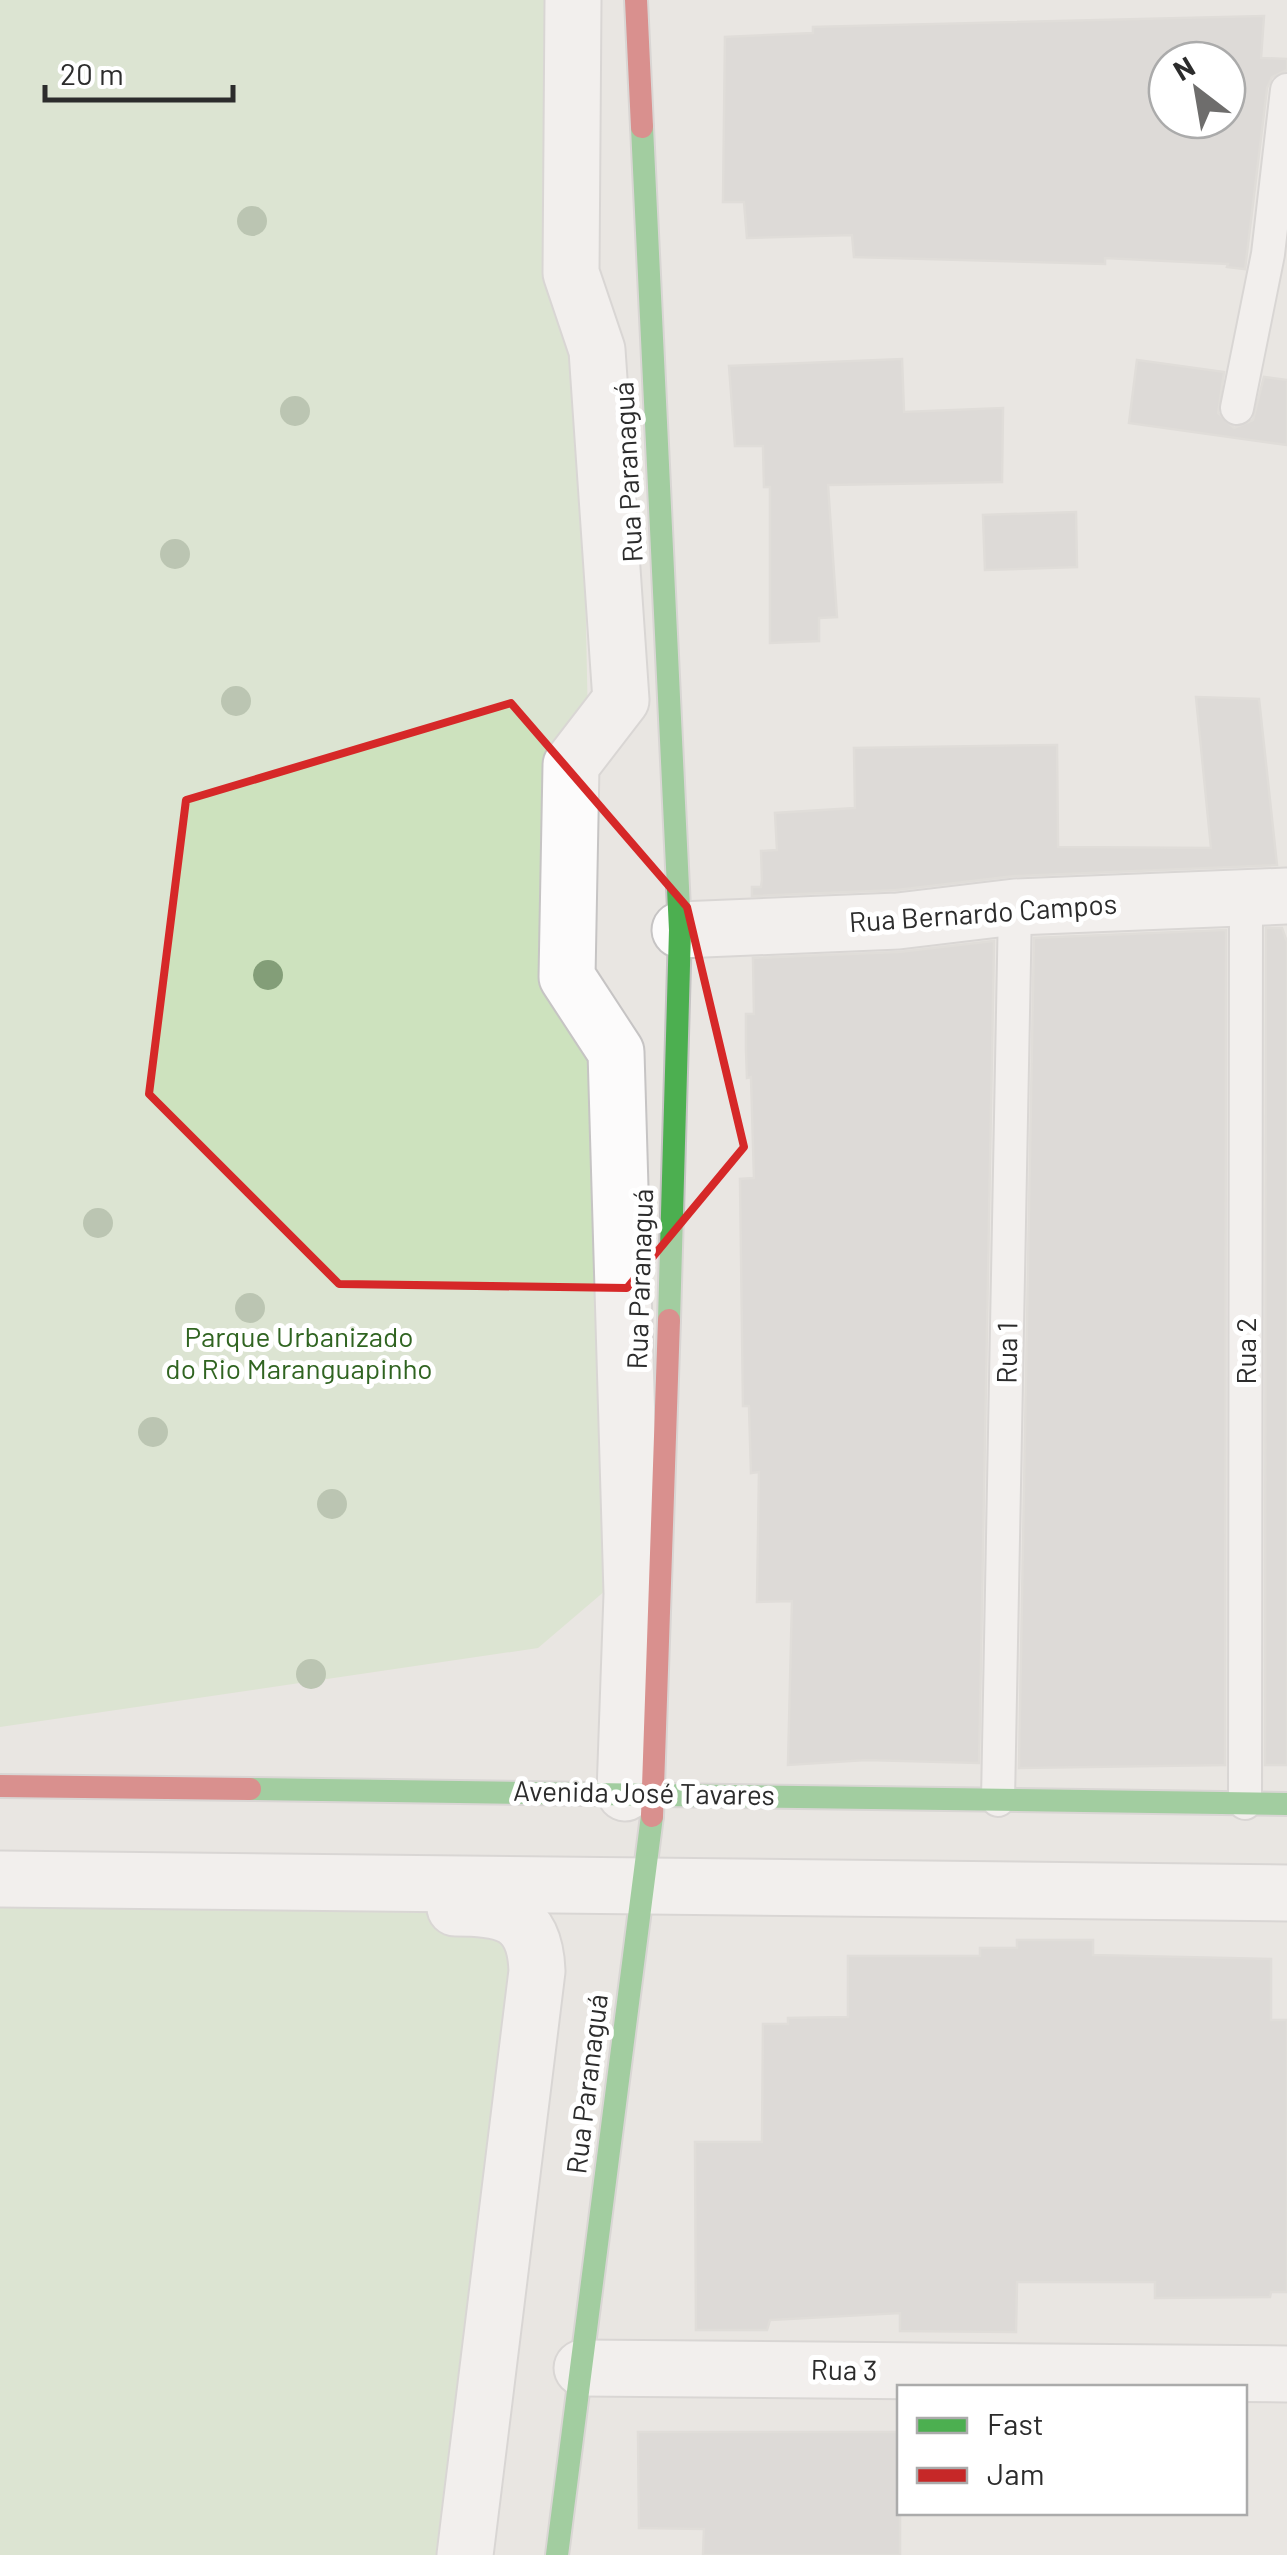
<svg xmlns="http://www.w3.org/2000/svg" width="1287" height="2555" font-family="Barlow,sans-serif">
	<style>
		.green { fill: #cde2be }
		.building { fill: #ceccc9; stroke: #d4d2ce; stroke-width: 2.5; fill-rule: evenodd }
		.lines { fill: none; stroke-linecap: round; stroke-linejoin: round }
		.lane-casing { stroke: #c6c4c4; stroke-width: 36 }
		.street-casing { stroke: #c6c4c4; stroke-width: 59 }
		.fast-casing { stroke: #c6c4c4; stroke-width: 26 }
		.jam-casing { stroke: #c6c4c4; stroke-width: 26 }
		.lane { stroke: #fcfbfb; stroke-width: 32 }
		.street { stroke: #fcfbfb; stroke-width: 55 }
		.fast { stroke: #4caf50; stroke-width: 22 }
		.jam { stroke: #c62828; stroke-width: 22 }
		.tree { fill: #839e78 }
		.marked { fill: none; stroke: #d62828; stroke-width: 8; stroke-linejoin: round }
		.labels { text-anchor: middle; stroke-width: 10; stroke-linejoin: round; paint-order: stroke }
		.street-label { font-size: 28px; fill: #2c2c2c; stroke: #fff }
		.park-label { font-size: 28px; fill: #306421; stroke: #fff }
	</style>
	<rect width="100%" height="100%" fill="#e9e6e2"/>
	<g class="green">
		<path d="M 0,0 L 573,0 L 606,1590 L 538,1648 L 0,1727 Z"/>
		<path d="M 0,1908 L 499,1908 L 521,1922 L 465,2555 L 0,2555 Z"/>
	</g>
	<g class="building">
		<path d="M 1264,16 L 1261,58 L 1287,59 L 1287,70 L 1272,77 L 1267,88 L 1245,269 L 1227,267 L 1228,264 L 1105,258 L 1105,264 L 854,257 L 852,235 L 747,238 L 744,202 L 723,202 L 725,37 L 813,33 L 813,27 ZM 1167,60 L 1227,60 L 1227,120 L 1167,120 Z"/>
		<path d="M 902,359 L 904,412 L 1003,408 L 1002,482 L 828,485 L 837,617 L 819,618 L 819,641 L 770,643 L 770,487 L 764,487 L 763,446 L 735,446 L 729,366 Z"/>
		<path d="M 1137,360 L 1224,372 L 1218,413 L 1234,428 L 1253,420 L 1264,377 L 1287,380 L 1287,445 L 1129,423 Z"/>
		<path d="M 1076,512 L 1077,567 L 985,570 L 983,515 Z"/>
		<path d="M 1196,697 L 1259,699 L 1277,865 L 1014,876 L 896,890 L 752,896 L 752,887 L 761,887 L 762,880 L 761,851 L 777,850 L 775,813 L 855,808 L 854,748 L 1057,745 L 1058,847 L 1211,848 Z"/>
		<path d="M 1266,928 L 1282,928 L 1287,942 L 1287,1765 L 1265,1765 Z"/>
		<path d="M 1226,930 L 1225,1765 L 1019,1768 L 1034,938 Z"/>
		<path d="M 994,941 L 979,1763 L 866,1760 L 788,1765 L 792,1601 L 757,1602 L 759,1472 L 751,1473 L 749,1406 L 743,1406 L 740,1179 L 754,1178 L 751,1077 L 747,1078 L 746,1050 L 746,1014 L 754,1014 L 753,958 L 899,952 Z"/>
		<path d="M 1017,1940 L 1093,1940 L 1093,1955 L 1271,1959 L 1271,2020 L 1287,2020 L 1287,2292 L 1271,2292 L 1270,2297 L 1155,2298 L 1155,2282 L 1017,2282 L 1016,2332 L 900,2331 L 900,2313 L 770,2320 L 767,2330 L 696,2330 L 695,2142 L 762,2142 L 763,2024 L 788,2024 L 788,2018 L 848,2017 L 848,1956 L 980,1956 L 980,1948 L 1017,1948 Z"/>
		<path d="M 638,2432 L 900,2432 L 900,2555 L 703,2555 L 704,2529 L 639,2528 Z"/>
	</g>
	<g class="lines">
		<g class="lane-casing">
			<g id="lane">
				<path d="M 1237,408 L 1268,254 L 1287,90"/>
				<path d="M 998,1800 L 1015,907"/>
				<path d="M 1245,1803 L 1246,899"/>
			</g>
		</g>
		<g class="street-casing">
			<g id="street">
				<path d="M 573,0 L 571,273 L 597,350 L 621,700 L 571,765 L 567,977 L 616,1052 L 632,1594 L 625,1793"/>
				<path d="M 680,930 L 898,921 L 1015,907 L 1287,896"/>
				<path d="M 0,1879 L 1287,1893"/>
				<path d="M 455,1908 C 504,1908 535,1913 537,1971 L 465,2555"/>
				<path d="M 582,2368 L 1287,2374"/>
			</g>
		</g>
		<g class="fast-casing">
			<g id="fast">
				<path d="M 642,127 L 680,930 L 669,1320"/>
				<path d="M 250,1789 L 1287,1804"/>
				<path d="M 557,2555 L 652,1816"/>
			</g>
		</g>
		<g class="jam-casing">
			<g id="jam">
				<path d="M 636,0 L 642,127"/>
				<path d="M 0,1786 L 250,1789"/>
				<path d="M 652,1816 L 669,1320"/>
			</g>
		</g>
		<use href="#lane" class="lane"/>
		<use href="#street" class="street"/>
		<use href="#fast" class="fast"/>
		<use href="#jam" class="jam"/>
	</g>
	<g class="tree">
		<circle cx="252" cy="221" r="15"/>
		<circle cx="295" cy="411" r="15"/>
		<circle cx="175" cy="554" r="15"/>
		<circle cx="236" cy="701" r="15"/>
		<circle cx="268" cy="975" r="15"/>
		<circle cx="98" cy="1223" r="15"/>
		<circle cx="250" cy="1308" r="15"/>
		<circle cx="153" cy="1432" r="15"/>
		<circle cx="332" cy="1504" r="15"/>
		<circle cx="311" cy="1674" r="15"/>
	</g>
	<path d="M0 0H1287V2555H0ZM 511,703 L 687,907 L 744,1147 L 627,1288 L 339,1284 L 149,1094 L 186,800 Z" fill="#e9e6e2" fill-opacity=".55" fill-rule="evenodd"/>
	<path class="marked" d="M 511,703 L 687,907 L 744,1147 L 627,1288 L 339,1284 L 149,1094 L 186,800 Z"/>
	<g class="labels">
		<g class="street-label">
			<text transform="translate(628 472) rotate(-93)" y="10">Rua Paranaguá</text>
			<text transform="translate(983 913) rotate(-4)" y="10">Rua Bernardo Campos</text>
			<text transform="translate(640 1279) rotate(-88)" y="10">Rua Paranaguá</text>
			<text transform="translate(1246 1351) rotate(-90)" y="10">Rua 2</text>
			<text transform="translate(1007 1353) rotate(-89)" y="10">Rua 1</text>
			<text transform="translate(644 1793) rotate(1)" y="10">Avenida José Tavares</text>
			<text transform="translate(587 2084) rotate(-83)" y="10">Rua Paranaguá</text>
			<text transform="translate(844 2370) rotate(1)" y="10">Rua 3</text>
		</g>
		<g class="park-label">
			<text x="299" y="1347">Parque Urbanizado<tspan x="299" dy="32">do Rio Maranguapinho</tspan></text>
		</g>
	</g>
	<rect x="897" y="2385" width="350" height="130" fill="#ffffff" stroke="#ababab" stroke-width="2.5"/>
	<rect x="917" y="2418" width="50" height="15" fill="#4caf50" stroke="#ababab" stroke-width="2.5"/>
	<text x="987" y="2435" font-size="30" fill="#2c2c2c">Fast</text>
	<rect x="917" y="2468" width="50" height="15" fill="#c62828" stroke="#ababab" stroke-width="2.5"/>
	<text x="987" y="2485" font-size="30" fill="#2c2c2c">Jam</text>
	<g transform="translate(1197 90) rotate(329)"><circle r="48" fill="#ffffff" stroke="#ababab" stroke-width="2.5"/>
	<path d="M0-8L18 38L0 25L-18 38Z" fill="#6e6d6c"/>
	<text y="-15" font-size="28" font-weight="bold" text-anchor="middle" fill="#2c2c2c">N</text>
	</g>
	<path d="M45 85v15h188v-15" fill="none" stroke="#2c2c2c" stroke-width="5"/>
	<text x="60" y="85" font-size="30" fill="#2c2c2c" stroke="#ffffff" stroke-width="8" paint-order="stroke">20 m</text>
</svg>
